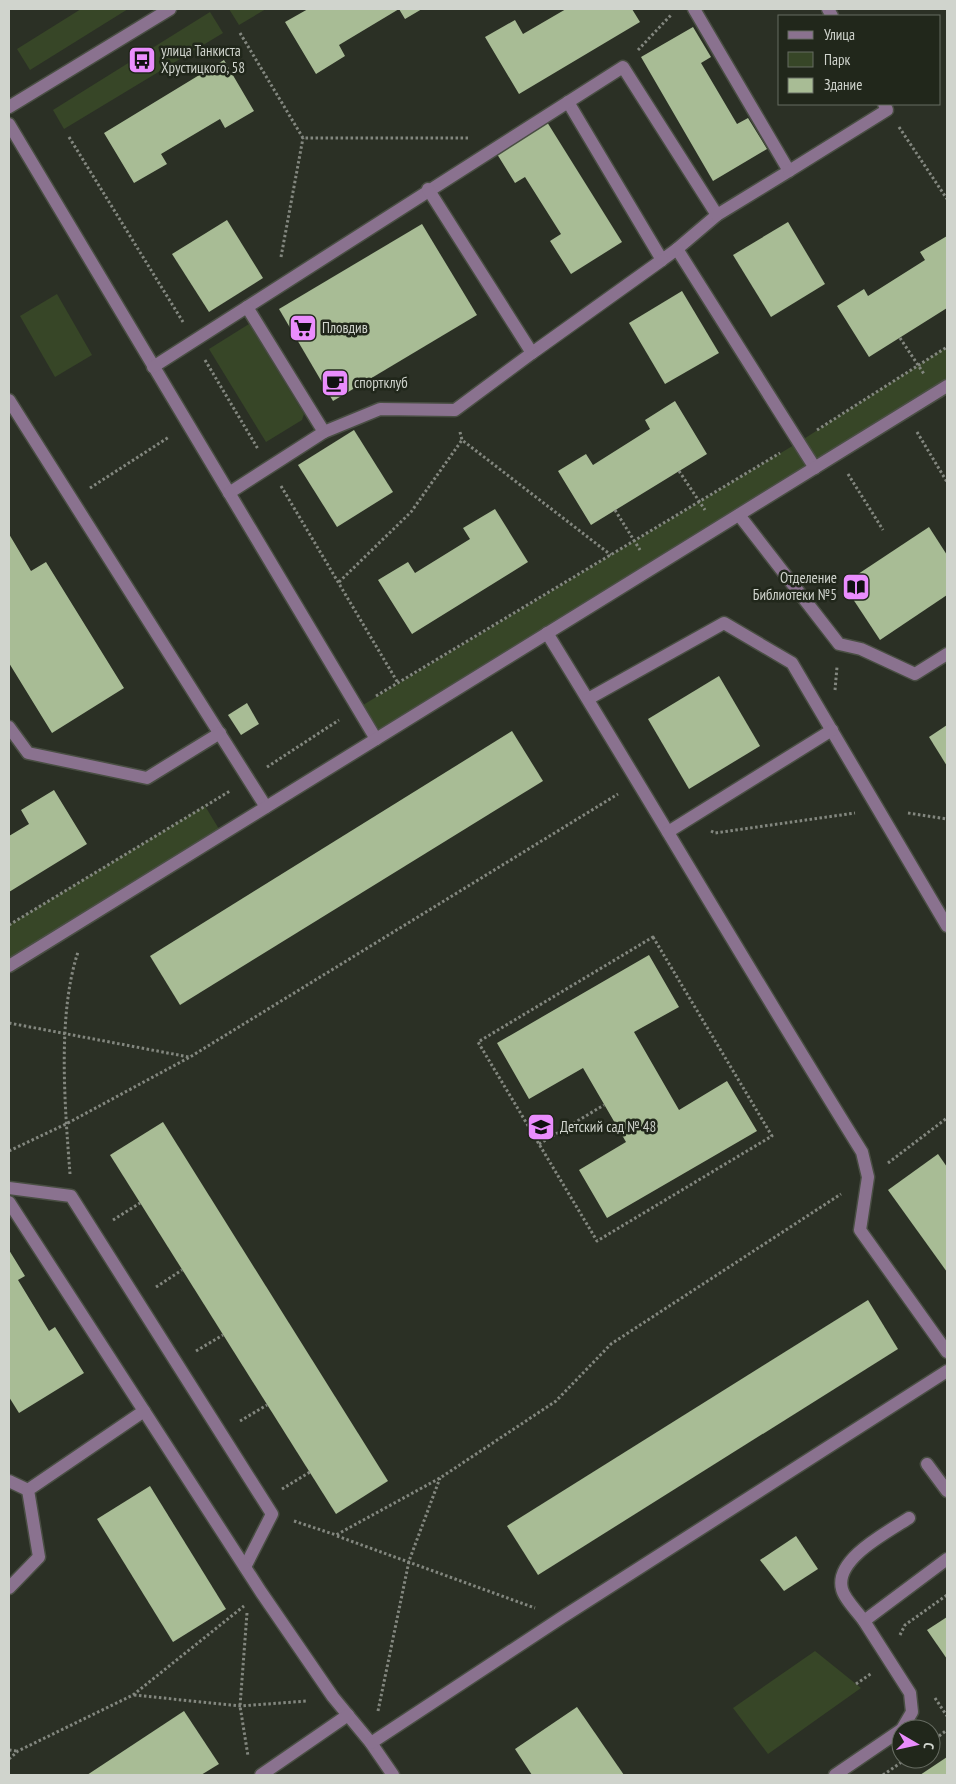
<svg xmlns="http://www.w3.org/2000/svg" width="956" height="1784" font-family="'PT Sans Narrow',sans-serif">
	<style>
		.green { fill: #374627 }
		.building { fill: #a8bc95 }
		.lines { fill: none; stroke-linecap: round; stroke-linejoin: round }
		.minor-casing { stroke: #494e43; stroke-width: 15 }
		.path { stroke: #83877f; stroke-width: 3; stroke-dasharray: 2.5 2.5; stroke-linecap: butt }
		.minor { stroke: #8a728f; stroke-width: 12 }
		.labels { text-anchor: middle; stroke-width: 5; stroke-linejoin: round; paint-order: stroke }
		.poi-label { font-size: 15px; fill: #d0d4cd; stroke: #21271b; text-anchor: start }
	</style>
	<rect width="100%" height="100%" fill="#2b3025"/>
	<g class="green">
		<path d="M 81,9 L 128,9 L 30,70 L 17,49 Z"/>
		<path d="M 229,9 L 266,9 L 239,25 Z"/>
		<path d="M 210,12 L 223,33 L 64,129 L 53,110 Z"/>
		<path d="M 57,294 L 92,355 L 55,377 L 20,316 Z"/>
		<path d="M 249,324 L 304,414 L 302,420 L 266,442 L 209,349 Z"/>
		<path d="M 947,347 L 947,386 L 376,739 L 358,708 L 799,442 Z"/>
		<path d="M 205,806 L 222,834 L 9,966 L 9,925 Z"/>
		<path d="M 815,1651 L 861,1688 L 768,1754 L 733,1708 Z"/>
	</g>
	<g class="building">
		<path d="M 308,9 L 422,9 L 405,19 L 399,9 L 339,45 L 345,56 L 316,74 L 285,22 Z"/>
		<path d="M 566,9 L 632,9 L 640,22 L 519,94 L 485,37 L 515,20 L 523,34 Z"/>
		<path d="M 693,27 L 711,57 L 701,63 L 737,124 L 748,118 L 767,149 L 713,181 L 641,57 Z"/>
		<path d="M 224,60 L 254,111 L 225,128 L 220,119 L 161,154 L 167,164 L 134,183 L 104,133 Z"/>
		<path d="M 547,122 L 622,242 L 571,274 L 550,241 L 561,234 L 525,177 L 515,183 L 497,154 Z"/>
		<path d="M 227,220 L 263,278 L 209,312 L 172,254 Z"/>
		<path d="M 788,222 L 825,284 L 771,317 L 733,255 Z"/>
		<path d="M 422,224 L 477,315 L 333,401 L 279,309 Z"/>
		<path d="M 947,236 L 947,308 L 869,357 L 837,306 L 864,289 L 868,296 L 925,260 L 920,252 Z"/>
		<path d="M 682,291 L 719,353 L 665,384 L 629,323 Z"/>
		<path d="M 675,401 L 707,454 L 591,525 L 558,471 L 586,454 L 593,465 L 650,429 L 645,420 Z"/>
		<path d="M 354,430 L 393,492 L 337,527 L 298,465 Z"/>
		<path d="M 495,509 L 528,562 L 412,634 L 378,580 L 408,562 L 415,573 L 470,539 L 463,528 Z"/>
		<path d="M 929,527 L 947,555 L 947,595 L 880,640 L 843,584 Z"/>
		<path d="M 9,534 L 31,571 L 46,562 L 124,688 L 52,733 L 9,663 Z"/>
		<path d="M 719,676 L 760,746 L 689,789 L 648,719 Z"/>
		<path d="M 247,703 L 259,724 L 241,735 L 228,715 Z"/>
		<path d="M 947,725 L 947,766 L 929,737 Z"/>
		<path d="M 512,731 L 543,781 L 180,1005 L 150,956 Z"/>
		<path d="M 54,790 L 87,844 L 9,892 L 9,836 L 29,824 L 21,810 Z"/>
		<path d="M 649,955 L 679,1007 L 634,1032 L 679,1110 L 727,1081 L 757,1131 L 607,1218 L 579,1170 L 626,1142 L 583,1068 L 529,1099 L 497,1043 Z"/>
		<path d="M 163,1122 L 388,1481 L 336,1514 L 110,1155 Z"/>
		<path d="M 938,1154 L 947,1167 L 947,1272 L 888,1190 Z"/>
		<path d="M 9,1250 L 25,1276 L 18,1280 L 49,1331 L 55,1327 L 84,1373 L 19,1413 L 9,1397 Z"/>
		<path d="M 868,1300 L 898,1349 L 538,1575 L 507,1526 Z"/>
		<path d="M 150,1486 L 226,1609 L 173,1642 L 97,1519 Z"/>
		<path d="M 796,1536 L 818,1569 L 784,1591 L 760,1560 Z"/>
		<path d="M 947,1617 L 947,1659 L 927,1630 Z"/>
		<path d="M 577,1707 L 624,1775 L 532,1775 L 515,1749 Z"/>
		<path d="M 184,1711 L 219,1764 L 201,1775 L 87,1775 Z"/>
		<path d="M 947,1757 L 947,1775 L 920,1775 Z"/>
	</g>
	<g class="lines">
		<g class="minor-casing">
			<g id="minor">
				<path d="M 694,9 L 789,171 L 717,215 L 677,249 L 815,468"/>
				<path d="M 828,9 L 832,16"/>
				<path d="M 568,102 L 662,260 L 677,249"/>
				<path d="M 9,107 L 170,9"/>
				<path d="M 9,124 L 376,739"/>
				<path d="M 789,171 L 887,110 L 884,104"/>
				<path d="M 247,307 L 623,67 L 717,215"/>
				<path d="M 532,353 L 662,260"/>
				<path d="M 153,367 L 247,307 L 324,432 L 229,493"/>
				<path d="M 9,400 L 266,807"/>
				<path d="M 324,432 L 380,409 L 455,410 L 532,353 L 428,189"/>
				<path d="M 739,515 L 839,644 L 861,649 L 915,674 L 947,654"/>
				<path d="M 547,633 C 653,805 755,980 862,1152 L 868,1177 L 860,1230 L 947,1352"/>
				<path d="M 588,699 L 724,623 L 792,663 L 947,926"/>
				<path d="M 9,727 L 28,753 L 147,778 L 220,733"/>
				<path d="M 668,832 L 832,730"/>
				<path d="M 9,966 L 947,386"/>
				<path d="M 9,1188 L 71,1196 L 272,1514 L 245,1567"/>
				<path d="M 9,1202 L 261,1592 L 333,1697 L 371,1743 L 393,1775"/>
				<path d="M 927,1464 L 947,1491"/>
				<path d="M 9,1481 L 28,1490"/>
				<path d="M 9,1588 L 39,1557 L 28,1490 L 144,1411"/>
				<path d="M 864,1621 C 858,1612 844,1599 842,1589 C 834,1559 888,1532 909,1518"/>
				<path d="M 902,1729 L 912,1712 L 910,1693 L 864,1621 L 947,1559"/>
				<path d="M 371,1743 L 561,1618 L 947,1371"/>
				<path d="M 261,1775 L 348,1715"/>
				<path d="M 835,1775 L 901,1730"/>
			</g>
		</g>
		<g class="path">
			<path d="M 240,33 L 303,138 L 468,138"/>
			<path d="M 638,50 L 671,15"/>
			<path d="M 899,127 L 947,199"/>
			<path d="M 69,137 L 183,322"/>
			<path d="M 281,257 L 303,138"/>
			<path d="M 900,338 L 924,374"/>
			<path d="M 205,360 L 258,449"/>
			<path d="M 817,430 L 947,347"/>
			<path d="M 460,432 L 462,440 L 611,555"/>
			<path d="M 917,432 L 947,482"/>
			<path d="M 679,471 L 705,510"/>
			<path d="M 848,474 L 883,530"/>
			<path d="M 281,486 L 398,683"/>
			<path d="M 90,488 L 169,437"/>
			<path d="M 615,510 L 640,550"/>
			<path d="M 339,582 L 411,512 L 462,440"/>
			<path d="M 835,690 L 837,667"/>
			<path d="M 376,696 L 780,453"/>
			<path d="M 267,767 L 339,720"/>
			<path d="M 908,813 L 947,819"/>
			<path d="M 711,831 L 715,833 L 855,813"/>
			<path d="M 9,925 L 230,791"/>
			<path d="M 653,937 L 772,1136 L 597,1241 L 478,1042 Z"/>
			<path d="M 9,1023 L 189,1057"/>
			<path d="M 539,1144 L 604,1105"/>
			<path d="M 9,1151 L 66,1124 L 190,1057 L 618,794"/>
			<path d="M 888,1163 L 947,1118"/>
			<path d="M 70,1174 C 65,1108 57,1015 78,952"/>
			<path d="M 113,1220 L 140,1203"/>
			<path d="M 156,1287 L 182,1270"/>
			<path d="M 196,1351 L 223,1335"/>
			<path d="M 240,1421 L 267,1405"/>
			<path d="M 282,1489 L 310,1472"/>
			<path d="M 294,1521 L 336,1535 L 440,1478 L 556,1401 L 611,1344 L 841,1194"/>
			<path d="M 337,1536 L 535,1608"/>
			<path d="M 247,1613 L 240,1706 L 248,1756"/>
			<path d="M 900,1635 L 905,1625 L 947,1595"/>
			<path d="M 856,1684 L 872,1673"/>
			<path d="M 134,1695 L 240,1706 L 307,1701"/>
			<path d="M 935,1698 L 947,1716"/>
			<path d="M 378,1711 L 409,1561 L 440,1478"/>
			<path d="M 931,1742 L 947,1730"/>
			<path d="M 9,1750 L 17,1751"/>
			<path d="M 9,1759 L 18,1751 L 133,1695 L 244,1606"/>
			<path d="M 883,1775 L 906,1759"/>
		</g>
		<use href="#minor" class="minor"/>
	</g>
	<defs>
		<g id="bus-square" transform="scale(1.4375)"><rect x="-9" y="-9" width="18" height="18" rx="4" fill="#ea8dfd" stroke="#21271b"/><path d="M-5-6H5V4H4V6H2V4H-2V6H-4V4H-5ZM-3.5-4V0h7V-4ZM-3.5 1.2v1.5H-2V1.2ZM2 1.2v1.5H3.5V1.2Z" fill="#111"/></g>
		<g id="supermarket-square" transform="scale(1.4375)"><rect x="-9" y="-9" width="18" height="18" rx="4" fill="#ea8dfd" stroke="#21271b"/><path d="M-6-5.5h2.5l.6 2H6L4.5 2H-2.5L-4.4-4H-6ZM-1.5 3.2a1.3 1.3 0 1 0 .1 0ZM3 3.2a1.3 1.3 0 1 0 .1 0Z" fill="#111"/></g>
		<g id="cafe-square" transform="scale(1.4375)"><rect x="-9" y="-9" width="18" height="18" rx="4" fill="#ea8dfd" stroke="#21271b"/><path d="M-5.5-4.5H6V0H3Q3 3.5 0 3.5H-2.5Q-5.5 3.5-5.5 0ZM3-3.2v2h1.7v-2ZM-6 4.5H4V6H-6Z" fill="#111"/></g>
		<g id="library-square" transform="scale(1.4375)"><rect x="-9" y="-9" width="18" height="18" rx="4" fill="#ea8dfd" stroke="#21271b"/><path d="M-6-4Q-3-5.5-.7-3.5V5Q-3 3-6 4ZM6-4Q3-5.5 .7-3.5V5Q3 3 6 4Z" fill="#111"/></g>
		<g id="school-square" transform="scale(1.4375)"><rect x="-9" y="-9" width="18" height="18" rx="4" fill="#ea8dfd" stroke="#21271b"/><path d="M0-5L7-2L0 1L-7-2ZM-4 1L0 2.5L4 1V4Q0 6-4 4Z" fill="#111"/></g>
	</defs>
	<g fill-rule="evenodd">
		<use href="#bus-square" x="142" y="60"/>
		<use href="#supermarket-square" x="303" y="328"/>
		<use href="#cafe-square" x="335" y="383"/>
		<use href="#library-square" x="856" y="587"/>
		<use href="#school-square" x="541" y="1127"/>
	</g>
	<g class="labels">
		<g class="poi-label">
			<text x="161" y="56">улица Танкиста<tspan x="161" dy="17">Хрустицкого, 58</tspan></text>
			<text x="322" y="333">Пловдив</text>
			<text x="354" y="388">спортклуб</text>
			<text x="837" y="583" text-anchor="end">Отделение<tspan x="837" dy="17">Библиотеки №5</tspan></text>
			<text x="560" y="1132">Детский сад № 48</text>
		</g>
	</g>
	<rect width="956" height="1784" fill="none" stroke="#d0d4cd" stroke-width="20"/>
	<rect x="778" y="15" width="162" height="90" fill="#21271b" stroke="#676c62"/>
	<rect x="788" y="31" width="25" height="8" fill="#8a728f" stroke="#676c62"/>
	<text x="824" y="40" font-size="15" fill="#d0d4cd">Улица</text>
	<rect x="788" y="52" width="25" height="15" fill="#374627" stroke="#676c62"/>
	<text x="824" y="65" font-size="15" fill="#d0d4cd">Парк</text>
	<rect x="788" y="78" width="25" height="15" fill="#a8bc95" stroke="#676c62"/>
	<text x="824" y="90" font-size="15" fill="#d0d4cd">Здание</text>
	<g transform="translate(916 1744) rotate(99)"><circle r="24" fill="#21271b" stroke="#676c62"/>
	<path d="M0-4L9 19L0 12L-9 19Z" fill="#ea8dfd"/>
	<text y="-8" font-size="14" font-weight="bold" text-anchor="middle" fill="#d0d4cd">С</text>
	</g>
</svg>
